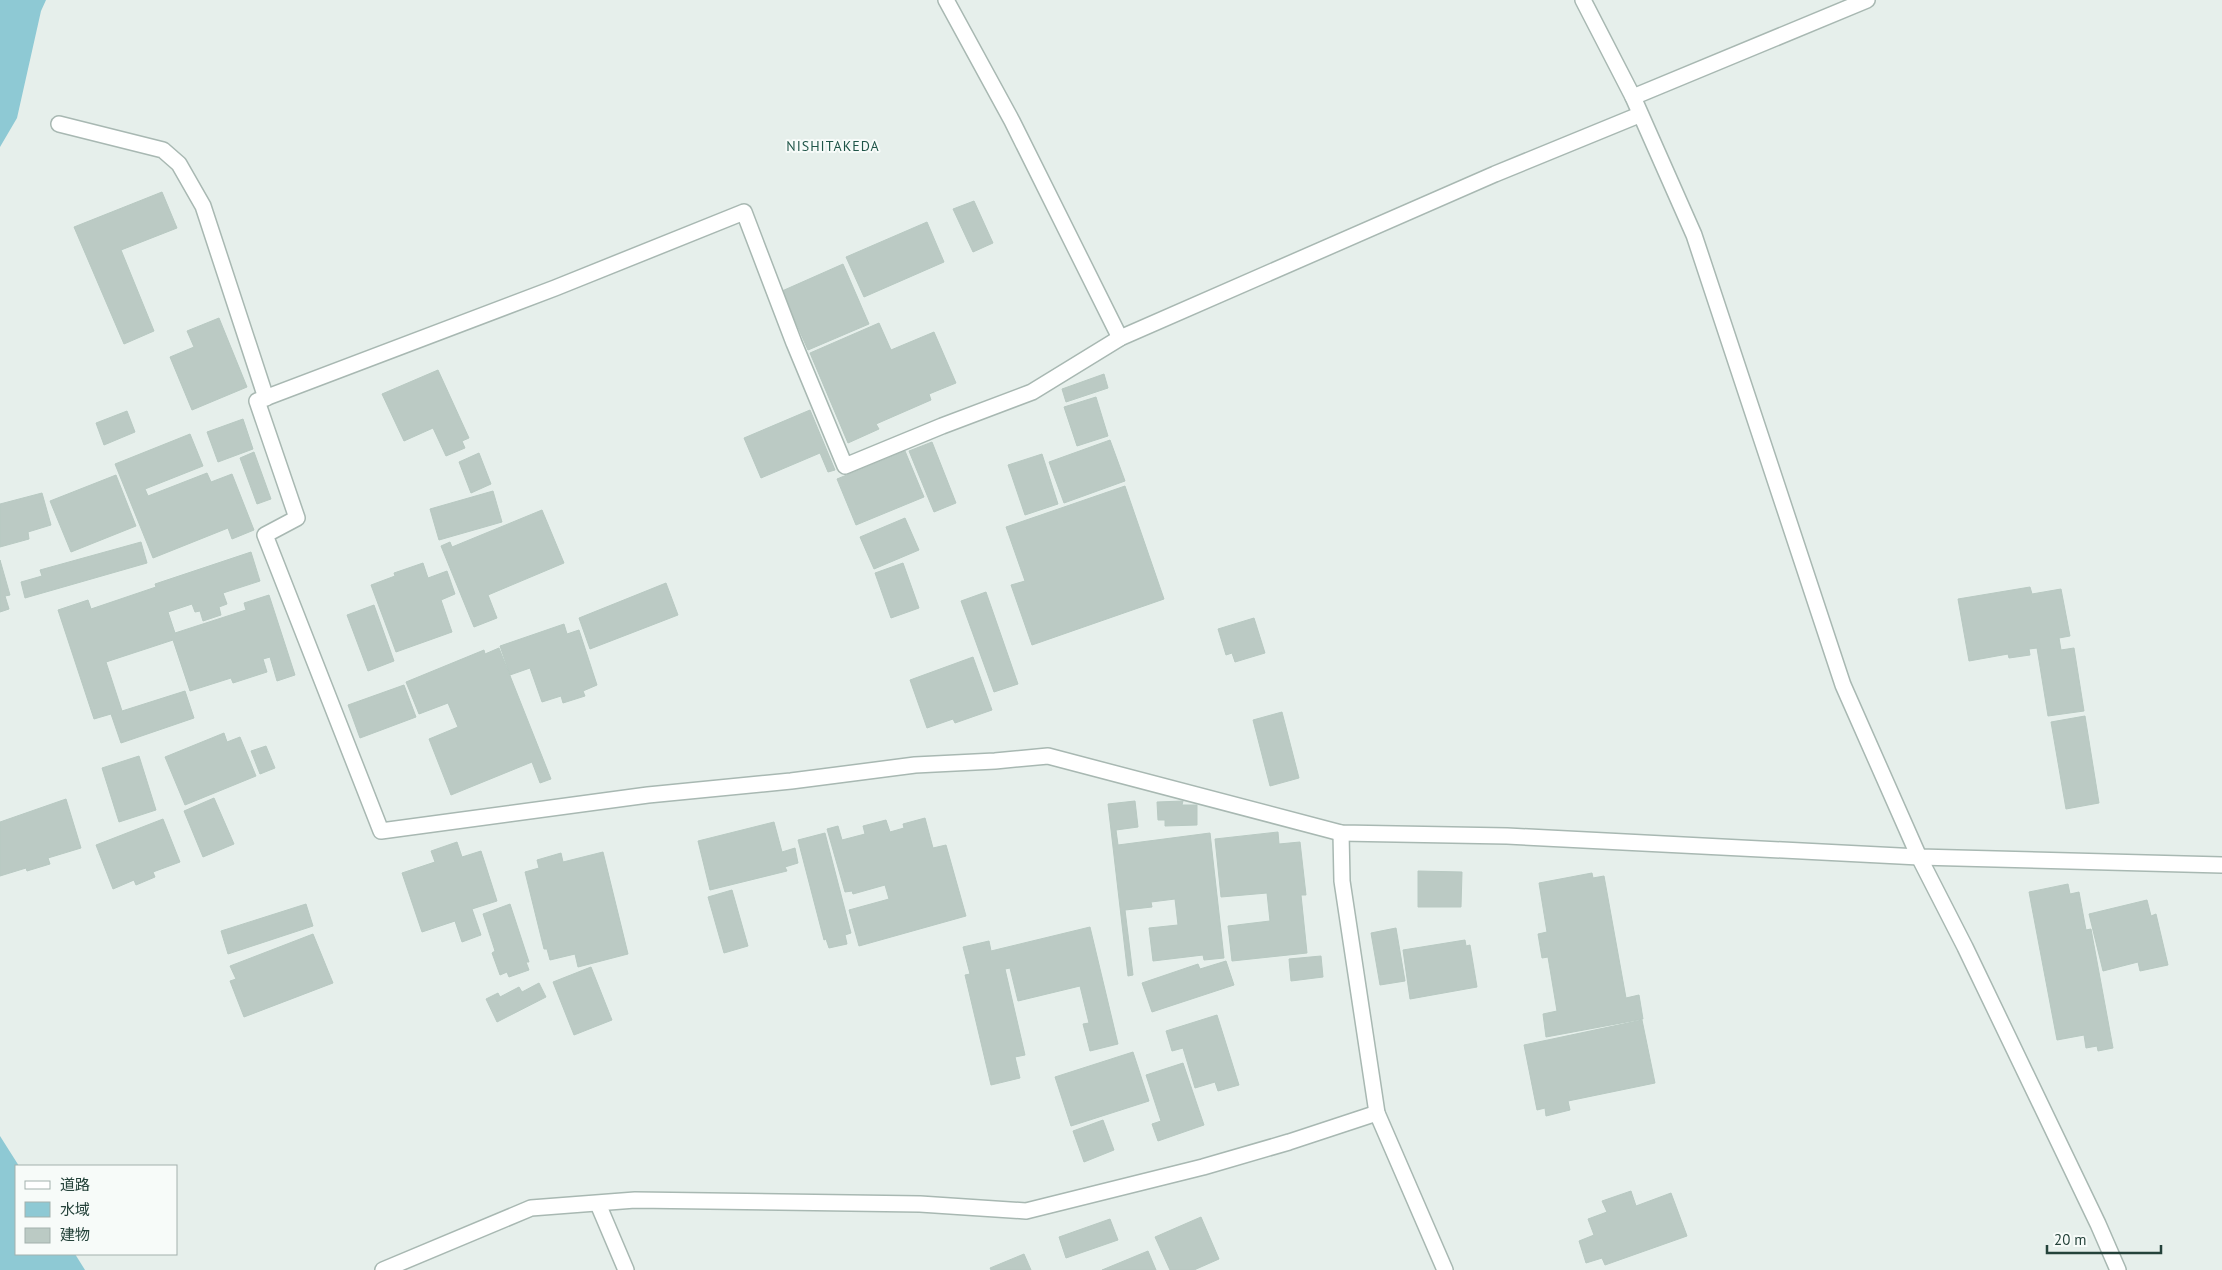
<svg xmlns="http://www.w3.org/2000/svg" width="2222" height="1270" font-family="'PT Sans','Noto Sans JP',sans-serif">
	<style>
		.water { fill: #8ec9d4 }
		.building { fill: #bbcac4; stroke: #b8c9c2 }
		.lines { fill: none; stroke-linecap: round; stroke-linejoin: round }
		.minor-casing { stroke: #a8b8b2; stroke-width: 18 }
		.tertiary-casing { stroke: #a8b8b2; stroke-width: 18 }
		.minor { stroke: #fff; stroke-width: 15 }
		.tertiary { stroke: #fff; stroke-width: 15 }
		.labels { text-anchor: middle; stroke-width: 4; stroke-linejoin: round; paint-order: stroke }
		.neighbourhood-label { font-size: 14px; letter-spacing: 1px; fill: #1f5548; stroke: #f7fbf9 }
	</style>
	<rect width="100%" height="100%" fill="#e6efeb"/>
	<g class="water">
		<path d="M 0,0 L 46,0 L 41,11 L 17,118 L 0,147 Z"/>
		<path d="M 0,1136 L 19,1166 L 16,1166 L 16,1254 L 75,1254 L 85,1270 L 0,1270 Z"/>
	</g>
	<g class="building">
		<path d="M 162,192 L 177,228 L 121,250 L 154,331 L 124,344 L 74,227 Z"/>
		<path d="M 974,201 L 993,243 L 973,252 L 953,209 Z"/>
		<path d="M 927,222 L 944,262 L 864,297 L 846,257 Z"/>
		<path d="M 843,264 L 869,324 L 808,350 L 782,291 Z"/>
		<path d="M 219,318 L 247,387 L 192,410 L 170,357 L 194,347 L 187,331 Z"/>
		<path d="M 879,323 L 891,350 L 934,332 L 956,383 L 929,394 L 931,400 L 876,424 L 879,429 L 848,443 L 810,353 Z"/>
		<path d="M 438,370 L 469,438 L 462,441 L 465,448 L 446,456 L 433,428 L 404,441 L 382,394 Z"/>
		<path d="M 1104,374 L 1108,388 L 1066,402 L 1062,389 Z"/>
		<path d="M 1096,397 L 1108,436 L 1077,446 L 1064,407 Z"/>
		<path d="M 810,410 L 835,470 L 828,472 L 820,453 L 761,478 L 744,438 Z"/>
		<path d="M 127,411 L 135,432 L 104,445 L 96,423 Z"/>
		<path d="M 243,419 L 253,449 L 218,462 L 207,432 Z"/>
		<path d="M 190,434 L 203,466 L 145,489 L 148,496 L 207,473 L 211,482 L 232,474 L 254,530 L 232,539 L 228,528 L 153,558 L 115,464 Z"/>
		<path d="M 1110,440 L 1125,481 L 1064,503 L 1049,462 Z"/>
		<path d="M 932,442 L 956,503 L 934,512 L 909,451 Z"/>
		<path d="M 905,451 L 924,497 L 856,525 L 837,479 Z"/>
		<path d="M 254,452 L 271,499 L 257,504 L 240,458 Z"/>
		<path d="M 479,453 L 491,484 L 471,493 L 459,462 Z"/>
		<path d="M 1042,454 L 1058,504 L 1025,515 L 1008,465 Z"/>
		<path d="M 116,475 L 136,526 L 71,552 L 50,501 Z"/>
		<path d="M 1125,486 L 1164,599 L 1032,645 L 1011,585 L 1025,581 L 1006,527 Z"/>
		<path d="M 493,491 L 502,522 L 439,540 L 430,509 Z"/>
		<path d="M 42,493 L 51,525 L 28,532 L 29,539 L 0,547 L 0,504 Z"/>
		<path d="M 542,510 L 564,563 L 488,595 L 497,618 L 474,627 L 441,546 L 450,542 L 452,547 Z"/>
		<path d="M 905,518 L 919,550 L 874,569 L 860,537 Z"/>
		<path d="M 141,542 L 147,563 L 25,598 L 21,582 L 42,576 L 40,570 Z"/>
		<path d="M 251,552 L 260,581 L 223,593 L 227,604 L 219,607 L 221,615 L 203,621 L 200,611 L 195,612 L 192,604 L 168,612 L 175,633 L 246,610 L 244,603 L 269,595 L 295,675 L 277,681 L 270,657 L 263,659 L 267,672 L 233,683 L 231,678 L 190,691 L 173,640 L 106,662 L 122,711 L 185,691 L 194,718 L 121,743 L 111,714 L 94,719 L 58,610 L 88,600 L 91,609 L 156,587 L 155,584 Z"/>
		<path d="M 0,560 L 10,595 L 5,596 L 9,609 L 0,612 Z"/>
		<path d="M 423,563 L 428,578 L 447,571 L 455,594 L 441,600 L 452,632 L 396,652 L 371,585 L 395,576 L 394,573 Z"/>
		<path d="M 903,563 L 919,608 L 891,618 L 875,573 Z"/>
		<path d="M 666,583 L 678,615 L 590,649 L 579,618 Z"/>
		<path d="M 2030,587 L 2032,594 L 2061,589 L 2070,636 L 2059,638 L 2061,650 L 2074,648 L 2084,711 L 2048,716 L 2037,648 L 2029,649 L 2030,655 L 2009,658 L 2008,654 L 1969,661 L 1958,599 Z"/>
		<path d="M 986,592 L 1018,684 L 994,692 L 961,601 Z"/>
		<path d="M 374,605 L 394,661 L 368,671 L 347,615 Z"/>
		<path d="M 1254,618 L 1265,653 L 1235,662 L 1232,653 L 1226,655 L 1218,629 Z"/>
		<path d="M 564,624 L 567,634 L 579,630 L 597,685 L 583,691 L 585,696 L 563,703 L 561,696 L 542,702 L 530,668 L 510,675 L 500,646 Z"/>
		<path d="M 499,648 L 551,779 L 540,783 L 532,762 L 451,795 L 429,739 L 458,727 L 448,703 L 419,714 L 406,682 L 484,650 L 485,654 Z"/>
		<path d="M 973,657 L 992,710 L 955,723 L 953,719 L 927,728 L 910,680 Z"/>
		<path d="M 404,685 L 416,717 L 360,738 L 348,705 Z"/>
		<path d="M 1282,712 L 1299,778 L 1270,786 L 1253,720 Z"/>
		<path d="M 2085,716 L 2099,803 L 2066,809 L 2051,722 Z"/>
		<path d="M 224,733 L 227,742 L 240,737 L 256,776 L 185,805 L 165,757 Z"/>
		<path d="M 266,746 L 275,768 L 260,774 L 251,751 Z"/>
		<path d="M 139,756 L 156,810 L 119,822 L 102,768 Z"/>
		<path d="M 214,798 L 234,844 L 203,857 L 184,811 Z"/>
		<path d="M 66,799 L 81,848 L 48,858 L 50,864 L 27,871 L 26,868 L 0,876 L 0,822 Z"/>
		<path d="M 1135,801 L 1138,827 L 1116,830 L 1118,845 L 1210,833 L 1224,958 L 1204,960 L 1203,955 L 1153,961 L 1149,928 L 1178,925 L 1175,899 L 1151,902 L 1152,907 L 1125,910 L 1133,975 L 1128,976 L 1108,804 Z"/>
		<path d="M 1183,801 L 1182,805 L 1197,805 L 1197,825 L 1165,826 L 1165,820 L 1158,820 L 1157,802 Z"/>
		<path d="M 925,818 L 933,848 L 946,845 L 966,916 L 859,946 L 849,910 L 889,899 L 885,885 L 853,894 L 852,891 L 845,892 L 827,829 L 838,826 L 842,840 L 865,834 L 863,826 L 886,820 L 890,832 L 904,828 L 903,824 Z"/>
		<path d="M 163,819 L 180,862 L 153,872 L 155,877 L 136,885 L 134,880 L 113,889 L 96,845 Z"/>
		<path d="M 774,822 L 782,852 L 795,848 L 798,863 L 785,867 L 787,871 L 710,890 L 698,841 Z"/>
		<path d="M 1278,832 L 1279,844 L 1300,842 L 1306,895 L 1301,895 L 1307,953 L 1232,961 L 1228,926 L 1270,921 L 1267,893 L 1221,897 L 1215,839 Z"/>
		<path d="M 825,833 L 851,933 L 845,935 L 847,944 L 829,948 L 826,939 L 824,940 L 798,840 Z"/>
		<path d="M 457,842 L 462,857 L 481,851 L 497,901 L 472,909 L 481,935 L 462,942 L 455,921 L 422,932 L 402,873 L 435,862 L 431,851 Z"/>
		<path d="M 603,852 L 628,954 L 578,967 L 575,954 L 550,960 L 547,949 L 544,949 L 525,872 L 539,868 L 537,860 L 561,853 L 563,862 Z"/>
		<path d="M 1418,871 L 1462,872 L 1461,907 L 1418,907 Z"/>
		<path d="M 1592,873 L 1593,878 L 1604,876 L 1626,998 L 1639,995 L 1643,1019 L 1546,1037 L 1543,1014 L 1557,1011 L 1548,957 L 1542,958 L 1538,934 L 1547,932 L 1539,883 Z"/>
		<path d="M 2068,884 L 2070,894 L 2079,892 L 2086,930 L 2091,929 L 2113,1048 L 2098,1051 L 2097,1046 L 2086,1048 L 2084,1035 L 2057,1040 L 2029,892 Z"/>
		<path d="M 732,890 L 748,946 L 724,953 L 708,897 Z"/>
		<path d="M 2147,900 L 2151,916 L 2156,914 L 2168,965 L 2140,971 L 2138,962 L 2103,971 L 2089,914 Z"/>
		<path d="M 306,904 L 313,926 L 228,954 L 221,931 Z"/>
		<path d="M 510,904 L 529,962 L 526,962 L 529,970 L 509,977 L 507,972 L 500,975 L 492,953 L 495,951 L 483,914 Z"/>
		<path d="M 1090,927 L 1118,1044 L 1090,1051 L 1083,1024 L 1089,1023 L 1080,986 L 1018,1001 L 1010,968 L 1005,969 L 1025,1055 L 1015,1057 L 1020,1078 L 991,1085 L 965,975 L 970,974 L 963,947 L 989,941 L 991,951 Z"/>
		<path d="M 1396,928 L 1405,981 L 1380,985 L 1371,933 Z"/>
		<path d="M 313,934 L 333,983 L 244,1017 L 230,981 L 236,979 L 230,966 Z"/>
		<path d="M 1465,940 L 1466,946 L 1470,945 L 1477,987 L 1410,999 L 1403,950 Z"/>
		<path d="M 1321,956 L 1323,977 L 1291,981 L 1289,959 Z"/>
		<path d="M 1226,961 L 1234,985 L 1152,1012 L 1142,983 L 1198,964 L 1200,969 Z"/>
		<path d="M 591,967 L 612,1020 L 574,1035 L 553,982 Z"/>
		<path d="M 539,983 L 546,997 L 497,1022 L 486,999 L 498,993 L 500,997 L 519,987 L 522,992 Z"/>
		<path d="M 1217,1015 L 1239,1085 L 1218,1091 L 1215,1082 L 1195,1088 L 1183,1048 L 1172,1051 L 1166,1031 Z"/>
		<path d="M 1642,1020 L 1655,1083 L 1568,1101 L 1570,1110 L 1546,1116 L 1545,1108 L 1537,1110 L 1524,1045 Z"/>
		<path d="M 1133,1052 L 1149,1101 L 1071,1126 L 1055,1077 Z"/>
		<path d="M 1183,1063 L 1204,1125 L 1158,1141 L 1152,1124 L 1161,1121 L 1146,1075 Z"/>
		<path d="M 1103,1120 L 1114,1150 L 1084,1162 L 1073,1131 Z"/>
		<path d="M 1631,1191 L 1636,1206 L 1671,1193 L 1687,1236 L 1605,1265 L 1602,1258 L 1586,1263 L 1579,1241 L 1594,1235 L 1588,1219 L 1607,1212 L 1602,1201 Z"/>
		<path d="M 1201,1217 L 1219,1259 L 1194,1270 L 1170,1270 L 1155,1237 Z"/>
		<path d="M 1110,1219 L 1118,1240 L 1066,1258 L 1059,1237 Z"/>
		<path d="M 1148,1251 L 1156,1270 L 1102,1270 Z"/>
		<path d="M 1024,1254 L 1031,1270 L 991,1270 L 990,1268 Z"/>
	</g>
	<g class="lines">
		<g class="minor-casing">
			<g id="minor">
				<path d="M 946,0 L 1012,121 L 1120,338"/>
				<path d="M 1639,115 L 1495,174 L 1120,338 L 1032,392 L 942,426 L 845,466 L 794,343 L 744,212 L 555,288 L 257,401 L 297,518 L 265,535 L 381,831 L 648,795 L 791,781 L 915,765 L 995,761 L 1048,756 L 1341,833 L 1507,836 L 1919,857 L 2222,865"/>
				<path d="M 59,124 L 163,150 L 179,164 L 203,206 L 266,398"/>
				<path d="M 1341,833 L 1342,881 L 1377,1113 L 1445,1270"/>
				<path d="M 598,1204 L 626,1270"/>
				<path d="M 383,1270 L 531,1208 L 635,1200 L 920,1204 L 1026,1211 L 1203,1167 L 1289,1142 L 1377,1113"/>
			</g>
		</g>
		<g class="tertiary-casing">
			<g id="tertiary">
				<path d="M 1583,0 L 1633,97 L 1694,235 L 1843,685 L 1919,857 L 1965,947 L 2098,1224 L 2118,1270"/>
				<path d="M 1633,97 L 1867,0"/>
			</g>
		</g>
		<use href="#minor" class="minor"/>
		<use href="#tertiary" class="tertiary"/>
	</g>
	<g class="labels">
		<g class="neighbourhood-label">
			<text x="833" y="151">NISHITAKEDA</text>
		</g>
	</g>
	<rect x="15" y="1165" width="162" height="90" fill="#f7fbf9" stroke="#a3b1ad"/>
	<rect x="25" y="1181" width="25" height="8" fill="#ffffff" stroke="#a3b1ad"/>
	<text x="60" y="1190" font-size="15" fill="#24423a">道路</text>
	<rect x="25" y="1202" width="25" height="15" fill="#8ec9d4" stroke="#a3b1ad"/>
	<text x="60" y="1215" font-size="15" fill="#24423a">水域</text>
	<rect x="25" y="1228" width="25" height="15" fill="#bbcac4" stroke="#a3b1ad"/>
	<text x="60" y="1240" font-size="15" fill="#24423a">建物</text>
	<path d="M2047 1245v8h114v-8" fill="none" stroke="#24423a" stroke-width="2.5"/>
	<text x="2054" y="1245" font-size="15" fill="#24423a" stroke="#f7fbf9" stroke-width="4" paint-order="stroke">20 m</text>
</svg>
